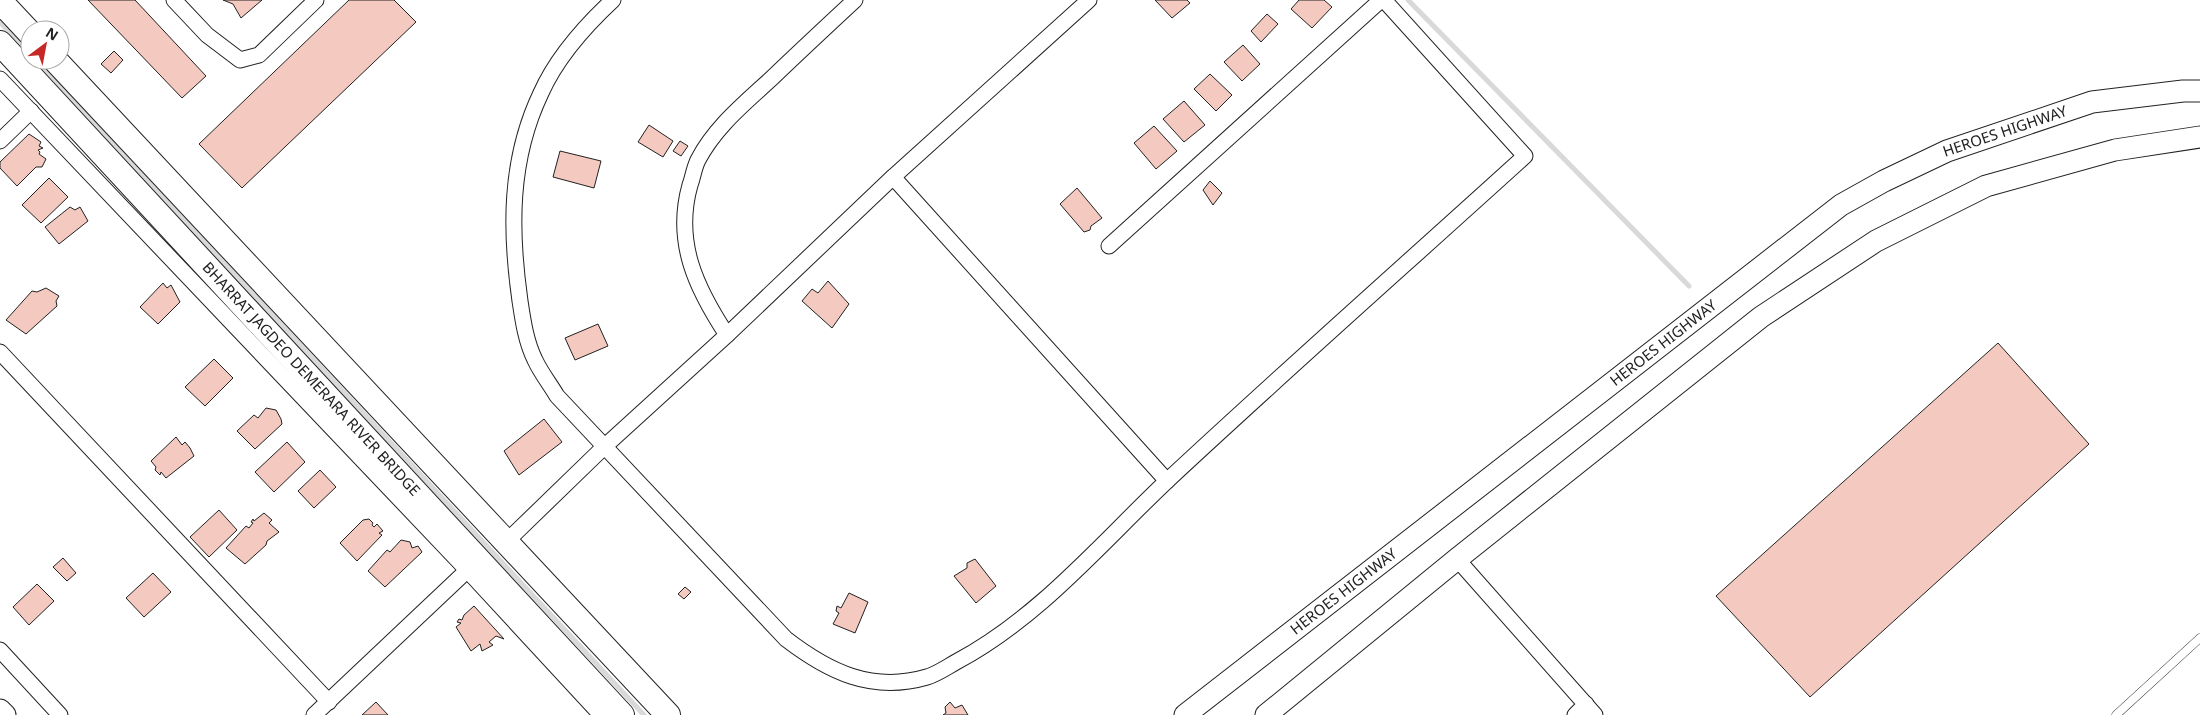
<svg xmlns="http://www.w3.org/2000/svg" width="2200" height="715" font-family="'Noto Sans',sans-serif">
	<style>
		.lines { fill: none; stroke-linecap: round; stroke-linejoin: round }
		.stream { stroke: #d9d9d9; stroke-width: 5 }
		.building { fill: #f3c9c0; stroke: #222 }
		.lane-casing { stroke: #222; stroke-width: 9 }
		.street-casing { stroke: #222; stroke-width: 17 }
		.secondary-casing { stroke: #222; stroke-width: 23 }
		.primary-casing { stroke: #222; stroke-width: 26 }
		.lane { stroke: #fff; stroke-width: 8 }
		.street { stroke: #fff; stroke-width: 15 }
		.secondary { stroke: #fff; stroke-width: 21 }
		.primary { stroke: #fff; stroke-width: 24 }
		.labels { text-anchor: middle; stroke-width: 4; stroke-linejoin: round; paint-order: stroke }
		.street-label { font-size: 15px; fill: #222; stroke: #fff }
	</style>
	<rect width="100%" height="100%" fill="#fff"/>
	<g class="lines">
		<g class="stream">
			<path d="M 1408,0 L 1689,286"/>
			<path d="M 0,22 L 30,54"/>
			<path d="M 35,60 L 644,715"/>
		</g>
	</g>
	<g class="building">
		<path d="M 88,0 L 135,0 L 206,76 L 182,98 Z"/>
		<path d="M 223,0 L 262,0 L 241,18 L 233,4 Z"/>
		<path d="M 349,0 L 394,0 L 416,22 L 242,188 L 199,144 Z"/>
		<path d="M 1155,0 L 1187,0 L 1190,3 L 1172,18 Z"/>
		<path d="M 1299,0 L 1324,0 L 1332,7 L 1312,28 L 1291,9 Z"/>
		<path d="M 1267,14 L 1278,24 L 1261,42 L 1251,31 Z"/>
		<path d="M 1243,45 L 1260,64 L 1242,81 L 1224,62 Z"/>
		<path d="M 114,51 L 123,60 L 111,73 L 101,64 Z"/>
		<path d="M 1210,74 L 1232,95 L 1216,111 L 1194,89 Z"/>
		<path d="M 1184,101 L 1205,125 L 1184,142 L 1163,119 Z"/>
		<path d="M 649,125 L 673,141 L 663,157 L 638,142 Z"/>
		<path d="M 1154,126 L 1177,151 L 1156,169 L 1134,143 Z"/>
		<path d="M 29,134 L 41,142 L 39,146 L 43,148 L 38,150 L 40,152 L 39,154 L 46,159 L 42,167 L 36,167 L 17,186 L 0,168 L 0,162 Z"/>
		<path d="M 680,141 L 688,146 L 681,156 L 673,151 Z"/>
		<path d="M 560,151 L 601,161 L 594,188 L 553,177 Z"/>
		<path d="M 49,178 L 68,197 L 41,223 L 22,205 Z"/>
		<path d="M 1210,181 L 1222,193 L 1213,205 L 1203,190 Z"/>
		<path d="M 1077,188 L 1102,218 L 1091,226 L 1090,230 L 1084,232 L 1060,204 Z"/>
		<path d="M 70,207 L 75,210 L 80,207 L 88,221 L 59,244 L 45,227 Z"/>
		<path d="M 828,281 L 849,304 L 832,328 L 802,301 L 812,289 L 818,293 Z"/>
		<path d="M 163,283 L 167,288 L 171,285 L 180,302 L 158,324 L 140,307 Z"/>
		<path d="M 46,288 L 59,296 L 56,301 L 57,306 L 26,334 L 6,320 L 32,291 L 37,292 Z"/>
		<path d="M 598,324 L 608,346 L 575,360 L 565,338 Z"/>
		<path d="M 1998,343 L 2089,444 L 1810,697 L 1716,596 Z"/>
		<path d="M 214,359 L 233,378 L 205,406 L 185,387 Z"/>
		<path d="M 266,408 L 276,410 L 281,419 L 282,424 L 255,449 L 237,431 L 254,415 L 258,418 Z"/>
		<path d="M 544,419 L 562,442 L 519,475 L 504,451 Z"/>
		<path d="M 176,437 L 182,445 L 185,442 L 190,448 L 194,456 L 166,478 L 161,472 L 160,475 L 155,470 L 156,467 L 151,461 Z"/>
		<path d="M 287,442 L 305,462 L 274,492 L 255,472 Z"/>
		<path d="M 320,470 L 336,487 L 314,508 L 298,491 Z"/>
		<path d="M 219,510 L 237,530 L 209,557 L 190,537 Z"/>
		<path d="M 264,513 L 272,520 L 269,523 L 279,532 L 267,541 L 266,545 L 245,564 L 226,548 L 246,526 L 249,528 L 253,523 L 251,522 L 253,519 L 254,521 Z"/>
		<path d="M 369,519 L 373,523 L 372,525 L 374,527 L 377,524 L 383,531 L 379,533 L 382,535 L 357,561 L 340,543 L 363,520 Z"/>
		<path d="M 401,540 L 410,542 L 412,548 L 418,546 L 422,552 L 385,587 L 368,571 L 387,550 L 390,552 Z"/>
		<path d="M 63,558 L 76,573 L 67,581 L 53,567 Z"/>
		<path d="M 975,559 L 996,586 L 976,603 L 954,576 L 967,568 L 967,563 Z"/>
		<path d="M 153,573 L 171,592 L 144,617 L 126,598 Z"/>
		<path d="M 37,584 L 54,601 L 29,625 L 13,607 Z"/>
		<path d="M 685,587 L 691,592 L 684,599 L 678,594 Z"/>
		<path d="M 849,593 L 868,602 L 855,633 L 833,624 L 839,613 L 836,611 L 837,606 L 841,608 Z"/>
		<path d="M 474,606 L 504,639 L 496,636 L 489,642 L 493,645 L 482,651 L 480,644 L 471,651 L 456,627 L 461,623 L 457,622 L 459,619 L 462,620 L 464,615 Z"/>
		<path d="M 376,702 L 388,715 L 362,715 Z"/>
		<path d="M 950,702 L 955,708 L 962,705 L 968,715 L 943,715 L 946,713 L 945,707 Z"/>
	</g>
	<g class="lines">
		<g class="lane-casing">
			<path id="lane" d="M 2116,715 L 2200,638"/>
		</g>
		<g class="street-casing">
			<g id="street">
				<path d="M 174,0 L 207,35 L 240,60 L 259,55 L 316,0"/>
				<path d="M 613,0 C 585,26 557,57 541,93 C 509,160 510,230 520,301 C 523,321 526,342 535,360 C 541,373 550,384 557,396 L 786,639 C 829,672 872,693 927,677 C 937,674 947,667 956,662 C 1039,618 1101,543 1169,479 C 1286,370 1406,264 1525,156 L 1384,0"/>
				<path d="M 0,79 L 467,570 L 601,715"/>
				<path d="M 0,141 L 31,111"/>
				<path d="M 893,177 L 1167,481"/>
				<path d="M 1109,246 L 1381,0"/>
				<path d="M 727,335 C 696,288 674,242 690,185 C 693,177 694,168 698,160 C 715,127 745,103 772,78 C 799,52 827,26 855,0"/>
				<path d="M 0,352 L 329,702"/>
				<path d="M 506,542 L 604,447 L 727,335 L 893,177 L 1089,0"/>
				<path d="M 1457,559 L 1595,715"/>
				<path d="M 0,650 L 60,715"/>
				<path d="M 314,715 L 475,563"/>
				<path d="M 1575,715 L 1586,704"/>
			</g>
		</g>
		<g class="secondary-casing">
			<g id="secondary">
				<path d="M 0,710 L 5,715"/>
				<path id="s1" d="M 1185,715 L 1841,205 L 1884,181 L 1947,151 L 2092,102 L 2183,91 L 2200,91"/>
				<path d="M 1266,715 L 1457,559 L 1761,317 L 1876,241 L 1986,186 L 2115,150 L 2200,137"/>
			</g>
		</g>
		<g class="primary-casing">
			<g id="primary">
				<path d="M 0,1 L 30,33"/>
				<path id="s2" d="M 0,43 L 622,715"/>
				<path d="M 55,60 L 668,715"/>
			</g>
		</g>
		<use href="#lane" class="lane"/>
		<use href="#street" class="street"/>
		<use href="#secondary" class="secondary"/>
		<use href="#primary" class="primary"/>
	</g>
	<g class="labels">
		<g class="street-label">
			<text dy="5" stroke="none"><textPath href="#s1" startOffset="1011">HEROES HIGHWAY</textPath></text>
			<text dy="5" stroke="none"><textPath href="#s1" startOffset="606">HEROES HIGHWAY</textPath></text>
			<text dy="5" stroke="none"><textPath href="#s2" startOffset="458">BHARRAT JAGDEO DEMERARA RIVER BRIDGE</textPath></text>
			<text dy="5" stroke="none"><textPath href="#s1" startOffset="201">HEROES HIGHWAY</textPath></text>
		</g>
	</g>
	<g transform="translate(45 45) rotate(32)"><circle r="24" fill="#ffffff" stroke="#a7a7a7"/>
	<path d="M0-4L9 19L0 12L-9 19Z" fill="#c62828"/>
	<text y="-8" font-size="14" font-weight="bold" text-anchor="middle" fill="#222222">N</text>
	</g>
</svg>
